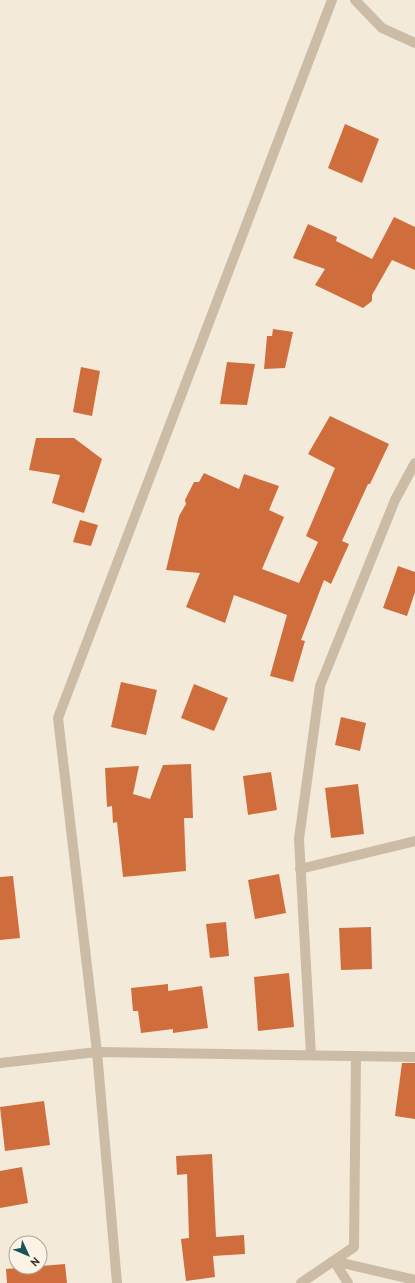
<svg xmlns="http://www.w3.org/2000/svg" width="415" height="1283" font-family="'PT Sans',sans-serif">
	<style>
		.building { fill: #cf6e3c }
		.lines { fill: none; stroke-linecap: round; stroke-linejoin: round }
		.lane { stroke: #ccbba5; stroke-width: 10 }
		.street { stroke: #ccbba5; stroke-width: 10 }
	</style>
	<rect width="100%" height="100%" fill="#f3eada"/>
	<g class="building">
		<path d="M 345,124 L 379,139 L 362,183 L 328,168 Z"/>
		<path d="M 394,217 L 415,227 L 415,270 L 392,260 L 372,295 L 372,301 L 363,308 L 315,285 L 325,269 L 293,258 L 308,224 L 337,237 L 336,241 L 372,259 Z"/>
		<path d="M 273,329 L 293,332 L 285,368 L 264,369 L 267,336 L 272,336 Z"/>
		<path d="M 227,362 L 255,364 L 247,405 L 220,404 Z"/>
		<path d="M 81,367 L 100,371 L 92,416 L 73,412 Z"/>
		<path d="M 330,416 L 389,444 L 370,484 L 368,484 L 342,541 L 349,544 L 331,584 L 324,580 L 301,640 L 305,641 L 293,682 L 270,676 L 287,615 L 234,595 L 225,623 L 186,607 L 200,573 L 166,570 L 179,516 L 186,504 L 185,500 L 194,482 L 199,482 L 204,473 L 239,489 L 244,474 L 279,486 L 269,510 L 284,517 L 262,569 L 299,583 L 318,542 L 306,536 L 335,468 L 308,454 Z"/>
		<path d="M 36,438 L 74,438 L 102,459 L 84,513 L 52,503 L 60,475 L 29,470 Z"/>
		<path d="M 80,520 L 98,525 L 91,546 L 73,542 Z"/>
		<path d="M 398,566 L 415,572 L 415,592 L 407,616 L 383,608 Z"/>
		<path d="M 121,682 L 157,690 L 146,735 L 111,727 Z"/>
		<path d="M 194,684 L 228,698 L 214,731 L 181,718 Z"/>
		<path d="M 341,717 L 366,723 L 360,751 L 335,745 Z"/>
		<path d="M 191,764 L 193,818 L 184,818 L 186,871 L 123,877 L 117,822 L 113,823 L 112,806 L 107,807 L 105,768 L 139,766 L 133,794 L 150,799 L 163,765 Z"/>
		<path d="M 271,772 L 277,810 L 248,815 L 243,776 Z"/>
		<path d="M 358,784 L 364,834 L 331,838 L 325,788 Z"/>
		<path d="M 279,874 L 286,913 L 255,919 L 248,880 Z"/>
		<path d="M 13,876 L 20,938 L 0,940 L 0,877 Z"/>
		<path d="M 226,922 L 229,956 L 210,958 L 206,924 Z"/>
		<path d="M 371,927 L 372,969 L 341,970 L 339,928 Z"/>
		<path d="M 289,973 L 294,1027 L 258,1031 L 254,977 Z"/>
		<path d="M 168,984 L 168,991 L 202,986 L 208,1028 L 173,1033 L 173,1029 L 141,1033 L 138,1011 L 133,1011 L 131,988 Z"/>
		<path d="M 402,1063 L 415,1063 L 415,1119 L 395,1116 Z"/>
		<path d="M 44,1101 L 50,1145 L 5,1151 L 0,1107 Z"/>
		<path d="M 212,1154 L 216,1237 L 244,1235 L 245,1254 L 213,1256 L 215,1277 L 186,1281 L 181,1239 L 189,1238 L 187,1174 L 177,1175 L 176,1156 Z"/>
		<path d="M 22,1167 L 28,1203 L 0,1208 L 0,1171 Z"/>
		<path d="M 65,1264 L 67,1283 L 7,1283 L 6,1269 Z"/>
	</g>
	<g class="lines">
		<g class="lane">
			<path d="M 301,1283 L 354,1247 L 356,1056"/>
			<path d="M 348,1283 L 334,1261 L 415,1280"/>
		</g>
		<g class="street">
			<path d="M 355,0 L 382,28 L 415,43"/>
			<path d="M 300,869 L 415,841"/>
			<path d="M 311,1055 L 299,839 L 320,686 L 395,500 L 415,463"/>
			<path d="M 0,1063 L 97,1052 L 415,1057"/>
			<path d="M 117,1283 L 97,1052 L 58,718 L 332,0"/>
		</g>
	</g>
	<g transform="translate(28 1255) rotate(134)"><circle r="19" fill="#fbf3e6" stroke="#ada49a"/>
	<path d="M0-3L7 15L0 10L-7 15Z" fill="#19515c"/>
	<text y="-6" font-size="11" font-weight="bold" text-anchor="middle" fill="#372e27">N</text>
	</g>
</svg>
